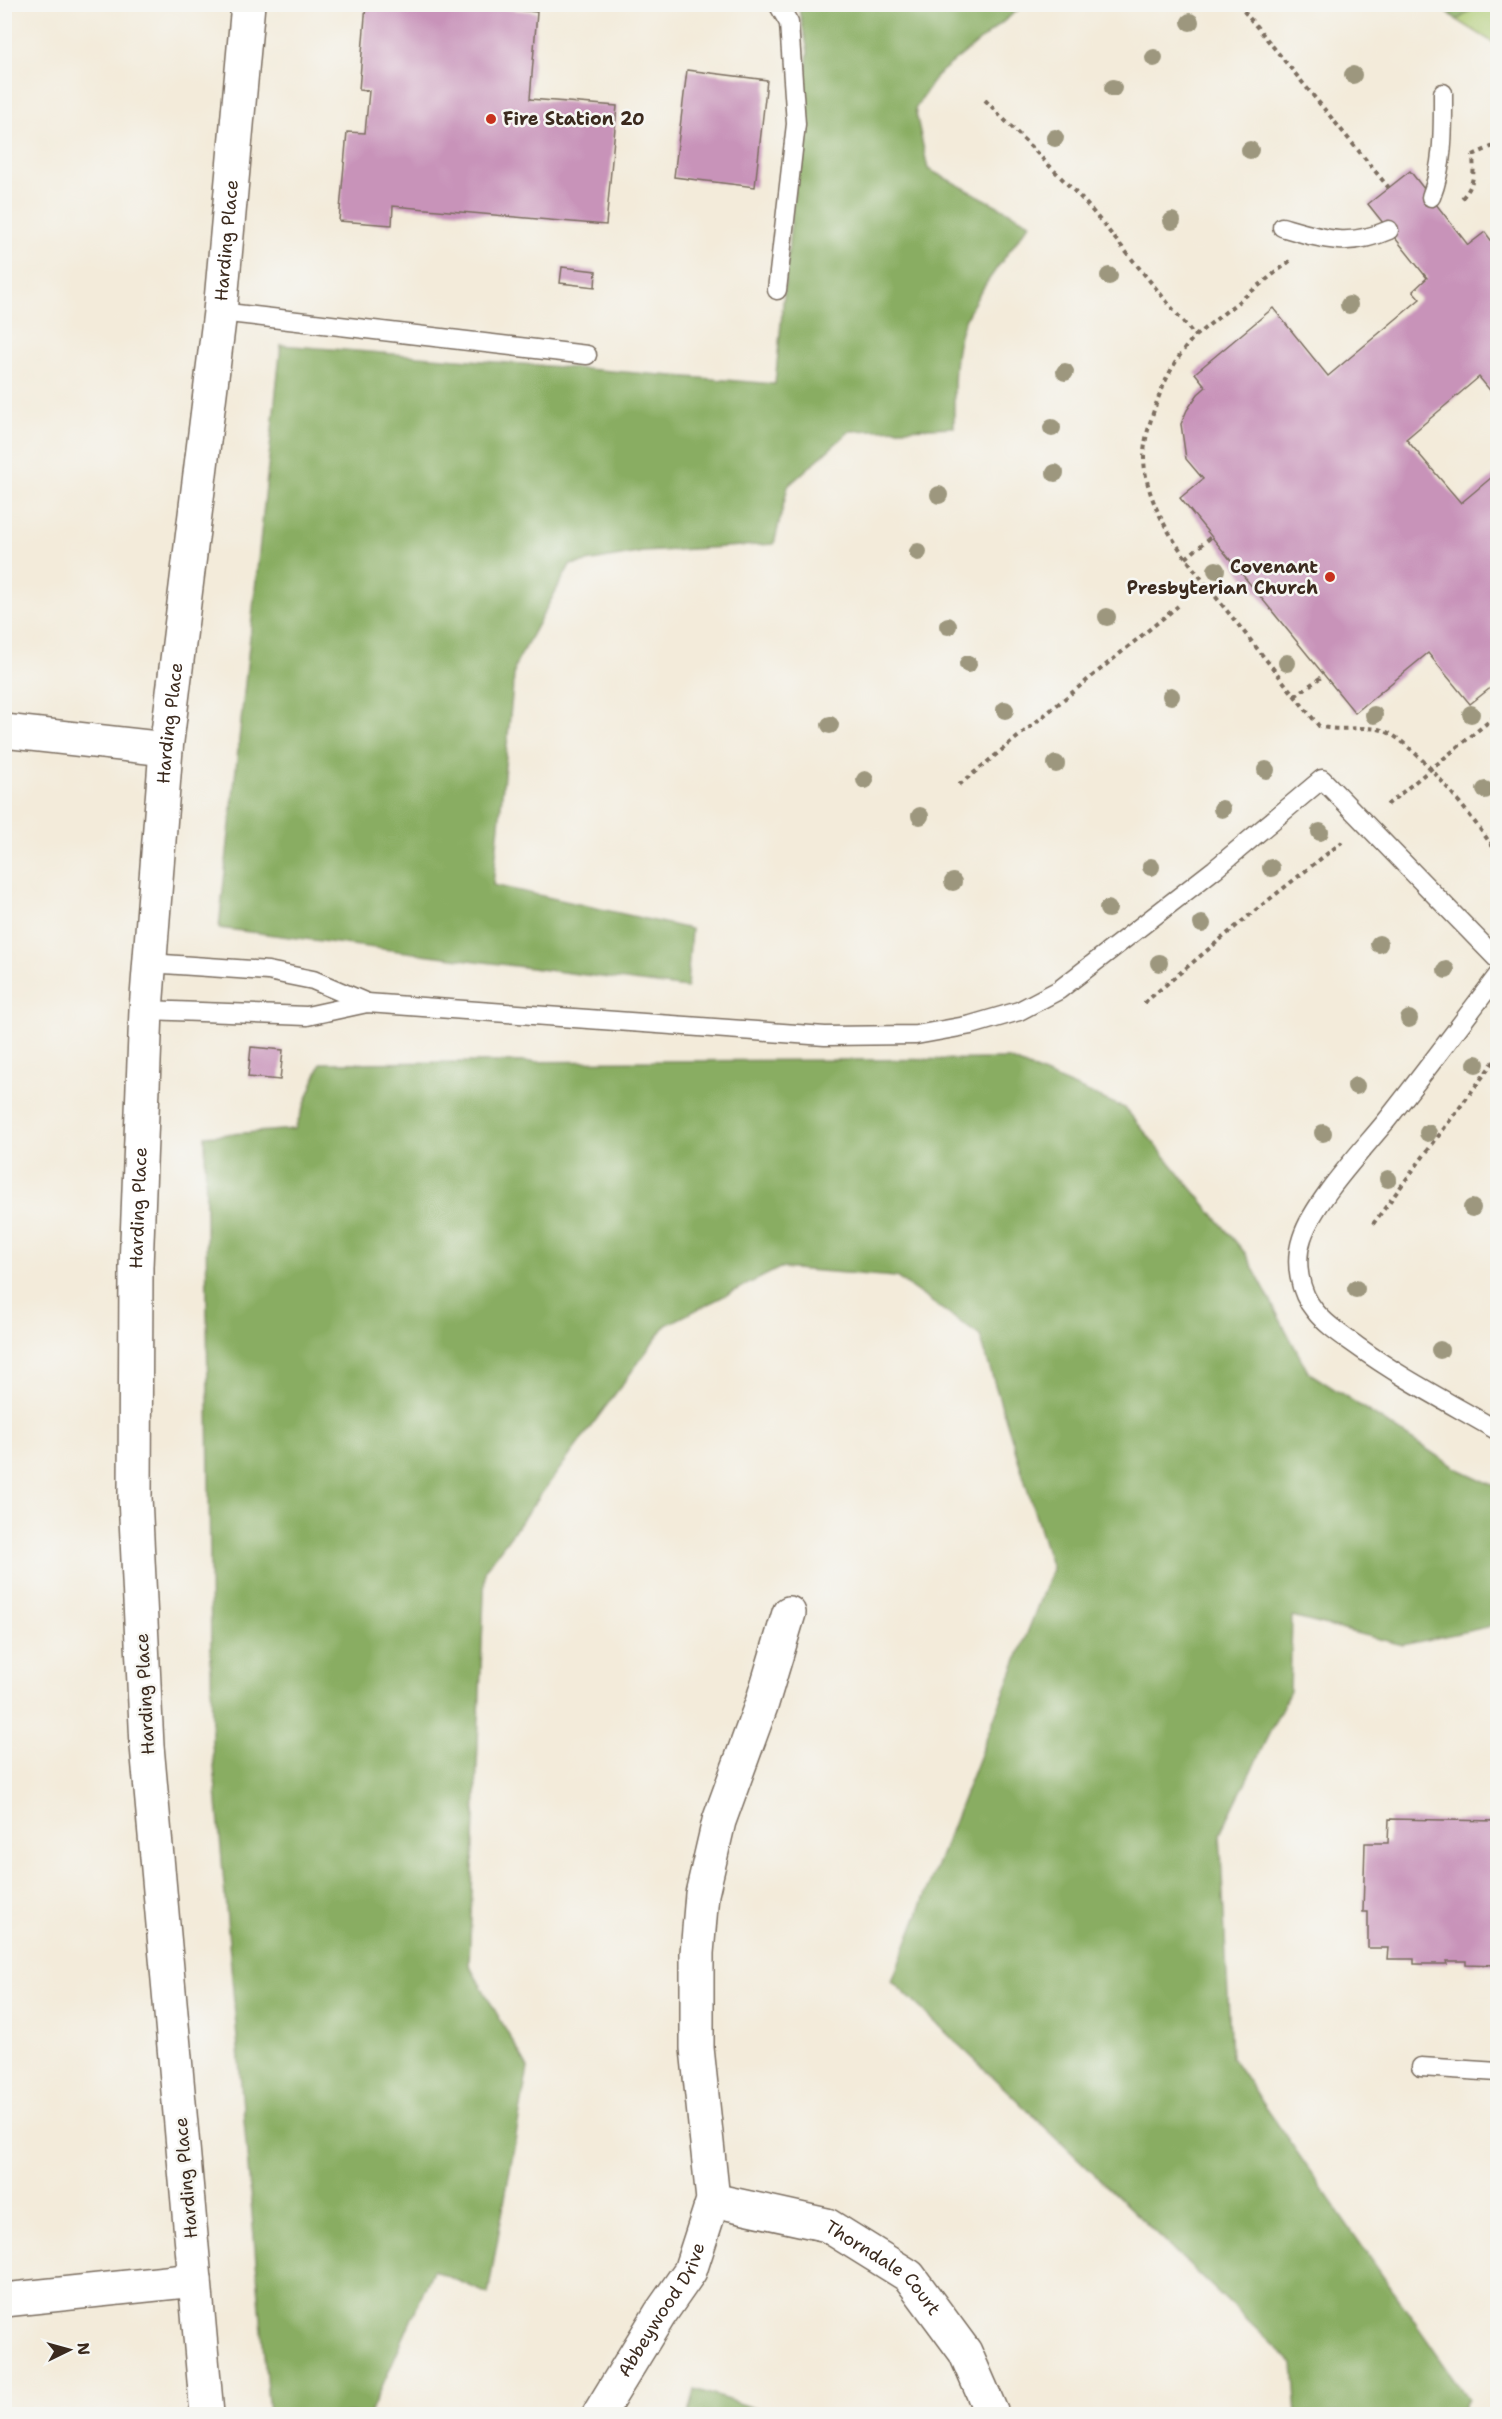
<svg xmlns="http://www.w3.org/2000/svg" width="1502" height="2419" font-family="'Shantell Sans',sans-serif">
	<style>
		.green { fill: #acc970; stroke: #747a47; stroke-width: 1.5 }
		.forest { fill: #89ad62; stroke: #626c40; stroke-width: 1.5 }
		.building { fill: #c893b9 }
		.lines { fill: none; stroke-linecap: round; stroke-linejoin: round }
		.service-casing { stroke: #7b6e60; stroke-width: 21 }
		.minor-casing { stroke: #7b6e60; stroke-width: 36 }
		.secondary-casing { stroke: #7b6e60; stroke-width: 36 }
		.path { stroke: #7b6e60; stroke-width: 4; stroke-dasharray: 4.5 4.5; stroke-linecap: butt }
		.service { stroke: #fff; stroke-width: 18 }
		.minor { stroke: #fff; stroke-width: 33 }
		.secondary { stroke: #fff; stroke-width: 33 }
		.tree { fill: #9d977e }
		.poi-dot { fill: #c8321e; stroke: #f6f6f2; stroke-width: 2 }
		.labels { text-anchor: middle; stroke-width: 5; stroke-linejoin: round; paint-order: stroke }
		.poi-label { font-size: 18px; font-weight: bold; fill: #3b2a1e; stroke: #f6f6f2; text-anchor: start }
		.street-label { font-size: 18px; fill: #3b2a1e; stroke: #f6f6f2 }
	</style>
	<rect width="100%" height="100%" fill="#f6f6f2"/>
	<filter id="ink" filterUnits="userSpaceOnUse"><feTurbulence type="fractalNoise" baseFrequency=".0167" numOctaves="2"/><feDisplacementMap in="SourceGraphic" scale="12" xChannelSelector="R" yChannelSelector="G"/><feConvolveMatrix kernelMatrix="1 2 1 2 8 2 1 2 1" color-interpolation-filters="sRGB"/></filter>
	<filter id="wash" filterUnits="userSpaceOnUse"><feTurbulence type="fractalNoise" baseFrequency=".008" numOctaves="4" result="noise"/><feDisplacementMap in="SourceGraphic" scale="24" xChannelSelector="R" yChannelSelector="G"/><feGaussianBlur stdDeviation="1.35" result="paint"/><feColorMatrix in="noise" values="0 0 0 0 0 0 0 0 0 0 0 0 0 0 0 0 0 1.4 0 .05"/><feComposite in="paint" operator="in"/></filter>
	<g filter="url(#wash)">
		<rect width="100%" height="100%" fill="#f3ebda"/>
		<path class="green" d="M 1479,5 L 1497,5 L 1497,45 L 1457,20 Z"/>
		<g class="forest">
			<path d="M 798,5 L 1024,5 L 936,76 L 915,109 L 928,169 L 1030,223 C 1008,254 979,288 964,323 C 952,351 954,397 954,427 L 850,431 L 788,486 L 774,544 L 643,552 L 570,565 L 515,666 L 493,885 L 691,929 L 687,988 L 219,928 L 281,345 L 775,384 L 808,51 Z"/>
			<path d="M 1440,5 L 1479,5 L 1457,20 Z"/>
			<path d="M 1009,1059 L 1125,1108 L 1245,1253 L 1308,1372 L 1454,1467 L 1497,1487 L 1497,1625 L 1403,1645 L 1292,1617 L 1290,1691 L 1220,1834 L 1231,2057 L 1468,2399 L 1460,2414 L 1297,2414 L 1293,2364 L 892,1981 L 1052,1569 L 980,1336 L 896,1277 L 780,1268 L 666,1325 L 485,1570 L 469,1965 L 528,2068 L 488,2294 L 433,2270 L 370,2414 L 269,2414 L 212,1743 L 205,1136 L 295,1129 L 321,1063 Z"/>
			<path d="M 695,2389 L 771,2414 L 689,2414 Z"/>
		</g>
		<g id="blocks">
			<g class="building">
				<path d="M 366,4 L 452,4 L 537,12 L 530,99 L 617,106 L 606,225 L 393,206 L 392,225 L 339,221 L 347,132 L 365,133 L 369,91 L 359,90 Z"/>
				<path d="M 687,70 L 767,80 L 755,187 L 674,177 Z"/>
				<path d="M 1410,171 L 1468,245 L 1485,232 L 1493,243 L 1498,239 L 1498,400 L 1479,377 L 1406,439 L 1461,503 L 1498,472 L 1498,682 L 1470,704 L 1428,653 L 1355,713 L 1180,498 L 1203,479 L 1186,459 L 1181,424 L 1187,410 L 1198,394 L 1206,387 L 1195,373 L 1273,308 L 1328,376 L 1420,299 L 1413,291 L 1427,278 L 1368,204 Z"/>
				<path d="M 562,267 L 596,271 L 595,287 L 560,283 Z"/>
				<path d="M 251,1047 L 283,1050 L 280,1080 L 248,1077 Z"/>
				<path d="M 1389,1819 L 1498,1821 L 1498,1965 L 1466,1964 L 1466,1961 L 1446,1961 L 1447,1964 L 1414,1964 L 1414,1959 L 1387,1959 L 1388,1948 L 1368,1948 L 1368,1912 L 1363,1912 L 1365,1843 L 1388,1843 Z"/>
			</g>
		</g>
	</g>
	<g filter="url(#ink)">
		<use href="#blocks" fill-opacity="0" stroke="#7b6e60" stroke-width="1.5"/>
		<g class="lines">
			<g class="service-casing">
				<g id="service">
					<path d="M 1431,197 C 1444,164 1443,128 1443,93"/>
					<path d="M 1282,227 C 1323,239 1348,248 1389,230"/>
					<path d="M 777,290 L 796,124 L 789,23 L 778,4"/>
					<path d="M 220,312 L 587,355"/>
					<path d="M 149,963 L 268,971 L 313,980 L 367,1003"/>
					<path d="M 1498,975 C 1461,1024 1425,1072 1387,1120 C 1362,1151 1314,1201 1302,1238 C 1294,1262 1299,1292 1315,1311 C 1326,1325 1343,1336 1357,1346 C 1401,1378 1450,1403 1498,1431"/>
					<path d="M 146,1010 L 307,1016 L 367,1003 L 825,1036 L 916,1035 L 971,1025 L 1019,1011 L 1059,990 L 1215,869 L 1322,779 L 1498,960"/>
					<path d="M 1421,2067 L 1498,2072"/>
				</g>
			</g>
			<g class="minor-casing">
				<g id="minor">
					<path d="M 4,731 L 166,749"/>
					<path id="s1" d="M 713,2200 L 827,2225 L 909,2276 L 965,2352 L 992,2414"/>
					<path d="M 4,2300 L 195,2280"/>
					<path id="s2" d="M 599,2414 L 660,2314 L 690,2271 L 713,2200 L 697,2048 L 697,1953 L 702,1894 L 719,1821 L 762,1703 L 789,1613"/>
				</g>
			</g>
			<g class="secondary-casing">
				<g id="secondary">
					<path id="s3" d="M 207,2414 L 147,1746 L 135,1497 L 136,1267 L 146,1010 L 166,749 L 220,312 L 248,4"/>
				</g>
			</g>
			<g class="path">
				<path d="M 1238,4 L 1389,188"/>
				<path d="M 985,100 L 1085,202 L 1195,336"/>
				<path d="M 1473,155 L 1498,144"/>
				<path d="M 1462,198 C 1475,185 1474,172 1473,155"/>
				<path d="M 1290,261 L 1195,336 C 1176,357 1164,381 1155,407 C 1150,422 1144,441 1144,456 C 1144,513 1194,569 1227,611 C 1258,649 1288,688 1319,726 C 1339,732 1358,726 1378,729 C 1412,735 1477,824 1498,854"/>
				<path d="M 1186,558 L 1211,537"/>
				<path d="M 1295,696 L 1324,675"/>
				<path d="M 959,785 L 1178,606"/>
				<path d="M 1387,805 L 1498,714"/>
				<path d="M 1490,844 L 1498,838"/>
				<path d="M 1144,1003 L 1252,913 L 1342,842"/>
				<path d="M 1373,1224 L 1498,1056"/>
			</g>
			<use href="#service" class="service"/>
			<use href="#minor" class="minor"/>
			<use href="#secondary" class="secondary"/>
		</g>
		<g class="tree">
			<circle cx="1190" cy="22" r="9"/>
			<circle cx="1154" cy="58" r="9"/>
			<circle cx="1353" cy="75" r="9"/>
			<circle cx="1113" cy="88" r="9"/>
			<circle cx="1055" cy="138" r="9"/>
			<circle cx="1250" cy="150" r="9"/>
			<circle cx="1172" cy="221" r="9"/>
			<circle cx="1109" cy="276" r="9"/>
			<circle cx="1349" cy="305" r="9"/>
			<circle cx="1065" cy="372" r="9"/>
			<circle cx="1052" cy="428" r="9"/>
			<circle cx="1055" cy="473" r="9"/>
			<circle cx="939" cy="495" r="9"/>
			<circle cx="918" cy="552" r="9"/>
			<circle cx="1216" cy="570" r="9"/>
			<circle cx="1107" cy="617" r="9"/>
			<circle cx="948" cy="626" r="9"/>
			<circle cx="1287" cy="663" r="9"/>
			<circle cx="968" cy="664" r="9"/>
			<circle cx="1171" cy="696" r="9"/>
			<circle cx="1005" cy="710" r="9"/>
			<circle cx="1471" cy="714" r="9"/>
			<circle cx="1374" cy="715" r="9"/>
			<circle cx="830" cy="725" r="9"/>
			<circle cx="1056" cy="764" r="9"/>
			<circle cx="1266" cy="770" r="9"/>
			<circle cx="865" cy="780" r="9"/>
			<circle cx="1485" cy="790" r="9"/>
			<circle cx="1222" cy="809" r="9"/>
			<circle cx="920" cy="816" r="9"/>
			<circle cx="1320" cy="832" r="9"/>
			<circle cx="1151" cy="867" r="9"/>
			<circle cx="1271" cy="868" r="9"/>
			<circle cx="953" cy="882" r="9"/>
			<circle cx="1108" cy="909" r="9"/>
			<circle cx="1202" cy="924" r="9"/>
			<circle cx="1379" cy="944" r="9"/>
			<circle cx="1159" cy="963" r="9"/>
			<circle cx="1446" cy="970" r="9"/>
			<circle cx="1409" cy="1019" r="9"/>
			<circle cx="1476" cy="1064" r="9"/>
			<circle cx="1356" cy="1086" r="9"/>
			<circle cx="1323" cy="1133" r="9"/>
			<circle cx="1428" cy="1133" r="9"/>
			<circle cx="1388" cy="1179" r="9"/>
			<circle cx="1472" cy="1208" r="9"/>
			<circle cx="1356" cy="1289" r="9"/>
			<circle cx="1440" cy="1350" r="9"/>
		</g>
	</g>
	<g class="poi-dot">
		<circle cx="491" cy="119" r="6"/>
		<circle cx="1330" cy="577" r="6"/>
	</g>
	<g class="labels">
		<g class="poi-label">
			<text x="503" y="125">Fire Station 20</text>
			<text x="1318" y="573" text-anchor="end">Covenant<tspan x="1318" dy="21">Presbyterian Church</tspan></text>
		</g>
		<g class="street-label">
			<text dy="6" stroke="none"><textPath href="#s3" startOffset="2181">Harding Place</textPath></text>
			<text dy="6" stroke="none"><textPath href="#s3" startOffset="1695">Harding Place</textPath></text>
			<text dy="6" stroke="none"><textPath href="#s3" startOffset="1209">Harding Place</textPath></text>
			<text transform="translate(145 1694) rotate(-93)" y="6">Harding Place</text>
			<text transform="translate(186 2178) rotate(-95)" y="6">Harding Place</text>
			<text dy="6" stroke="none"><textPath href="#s1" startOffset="188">Thorndale Court</textPath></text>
			<text dy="6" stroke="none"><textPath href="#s2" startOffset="122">Abbeywood Drive</textPath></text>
		</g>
	</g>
	<rect width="1502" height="2419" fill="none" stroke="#f6f6f2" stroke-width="24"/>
	<g transform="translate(69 2350) rotate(85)" stroke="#f6f6f2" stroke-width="4.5" paint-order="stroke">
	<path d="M0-4.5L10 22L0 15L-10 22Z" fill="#3b2a1e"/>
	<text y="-9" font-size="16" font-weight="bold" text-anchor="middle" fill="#3b2a1e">N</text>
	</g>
</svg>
